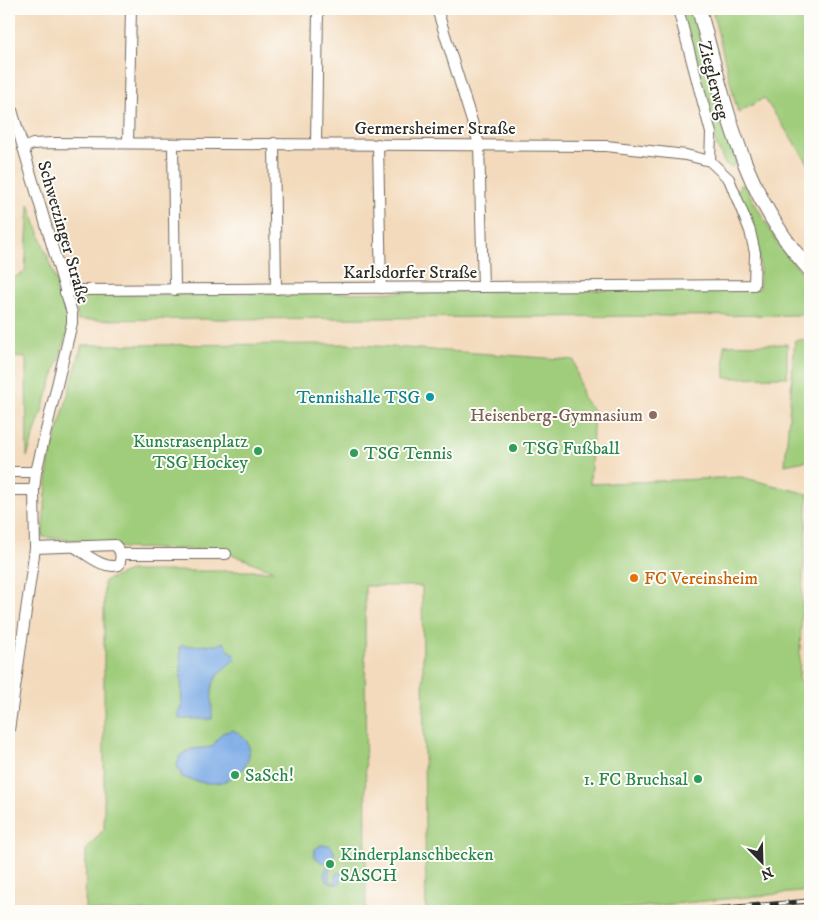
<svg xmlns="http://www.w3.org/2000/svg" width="819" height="920" font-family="'IM FELL DW Pica',serif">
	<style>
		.green { fill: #a0cd7b; stroke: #667c53 }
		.water { fill: #7cabe6; stroke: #546b88 }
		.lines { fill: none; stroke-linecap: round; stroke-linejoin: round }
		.minor-casing { stroke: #71685e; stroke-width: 12 }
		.secondary-casing { stroke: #71685e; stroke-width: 16 }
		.minor { stroke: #fff; stroke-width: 10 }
		.secondary { stroke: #fff; stroke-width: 14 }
		.rail-casing { stroke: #2b2b2b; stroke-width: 5 }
		.rail { stroke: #fdfcf7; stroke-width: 3; stroke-dasharray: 9; stroke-linecap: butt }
		.culture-dot { fill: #0f9aa8; stroke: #fdfcf7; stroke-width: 2 }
		.education-dot { fill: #8d6e63; stroke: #fdfcf7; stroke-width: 2 }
		.leisure-dot { fill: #2e9e5b; stroke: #fdfcf7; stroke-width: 2 }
		.food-dot { fill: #e8710a; stroke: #fdfcf7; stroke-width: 2 }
		.labels { text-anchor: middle; stroke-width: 4; stroke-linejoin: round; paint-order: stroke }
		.street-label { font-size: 18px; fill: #2b2b2b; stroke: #fdfcf7 }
		.culture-label { font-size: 18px; fill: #0d838f; stroke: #fdfcf7; text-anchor: end }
		.education-label { font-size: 18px; fill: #785e54; stroke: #fdfcf7; text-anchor: end }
		.leisure-label { font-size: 18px; fill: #27864d; stroke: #fdfcf7; text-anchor: start }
		.food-label { font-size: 18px; fill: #c56008; stroke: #fdfcf7; text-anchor: start }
	</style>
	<rect width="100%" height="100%" fill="#fdfcf7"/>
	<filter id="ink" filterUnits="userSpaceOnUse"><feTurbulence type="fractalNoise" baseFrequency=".02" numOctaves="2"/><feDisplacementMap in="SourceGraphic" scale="10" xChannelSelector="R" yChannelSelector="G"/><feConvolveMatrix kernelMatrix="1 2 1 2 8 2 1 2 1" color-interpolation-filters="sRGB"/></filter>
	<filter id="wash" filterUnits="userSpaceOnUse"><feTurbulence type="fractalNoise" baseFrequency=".0096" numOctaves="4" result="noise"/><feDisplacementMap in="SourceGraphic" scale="20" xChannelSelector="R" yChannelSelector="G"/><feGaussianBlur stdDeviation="1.12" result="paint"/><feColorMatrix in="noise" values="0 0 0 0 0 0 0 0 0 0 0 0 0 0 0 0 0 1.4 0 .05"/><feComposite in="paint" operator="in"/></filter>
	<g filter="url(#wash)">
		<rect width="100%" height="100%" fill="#f3dabc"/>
		<g class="green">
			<path d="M 678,9 L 699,9 L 728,115 L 736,163 L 732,167 L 725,164 L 711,133 Z"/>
			<path d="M 712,9 L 810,9 L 810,166 L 764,98 L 738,113 Z"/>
			<path d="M 740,185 L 745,186 L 779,246 L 810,281 L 810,315 L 77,320 L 77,295 L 759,289 C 763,254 754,222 737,191 Z"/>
			<path d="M 29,204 L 63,301 L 69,328 L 27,457 L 26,358 L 9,357 L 9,281 L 25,271 Z"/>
			<path d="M 795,340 L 810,340 L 810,460 L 785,465 Z"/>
			<path d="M 349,344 L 574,360 L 583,399 L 594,411 L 590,484 L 741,477 L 808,494 L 802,597 L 799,680 L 810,681 L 810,891 L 600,911 L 426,911 L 422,586 L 365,586 L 366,911 L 85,911 L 86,850 L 104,829 L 104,581 L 130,571 L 274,571 L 221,550 L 124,548 L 89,541 L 42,537 L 49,462 L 82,345 Z"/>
			<path d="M 787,344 L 787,377 L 725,378 L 724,345 Z"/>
		</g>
		<g class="water">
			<path d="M 223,642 L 236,658 C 207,683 212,682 212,719 L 179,719 L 179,710 L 182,710 L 180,646 L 217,645 Z"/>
			<path d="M 233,730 C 265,745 245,779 217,783 C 205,784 194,781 182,777 L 177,766 L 180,755 L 192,749 L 212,747 L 222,733 Z"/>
			<path d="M 321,845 L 330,845 L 334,851 C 336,864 323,871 332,883 L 335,883 L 335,875 L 339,872 L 342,874 L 340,883 L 336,885 L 326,881 L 324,874 L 329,862 L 322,863 L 314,856 L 315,849 Z"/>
		</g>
	</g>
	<g filter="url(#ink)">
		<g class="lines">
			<g class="minor-casing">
				<g id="minor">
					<path d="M 437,9 L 479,144 L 483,287"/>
					<path d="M 678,9 L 711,133 L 710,161"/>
					<path d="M 9,100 L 72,313 L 72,323 L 36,472 L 34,490 L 35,548 L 9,730"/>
					<path d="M 128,143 L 131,9"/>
					<path d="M 274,143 L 276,289"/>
					<path d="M 316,143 L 318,9"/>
					<path d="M 173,144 L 175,290"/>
					<path d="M 378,144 L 381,288"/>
					<path d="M 23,148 L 33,144 L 53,143 L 606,146 L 686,155 L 710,161 L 729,179 L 750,231 L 755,253 L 754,285 L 78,290 L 65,293"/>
					<path d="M 9,472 L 36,472"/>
					<path d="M 9,490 L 34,490"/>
					<path d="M 35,548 L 115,545 C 121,551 122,556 119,565 C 104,570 88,555 76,548"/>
					<path d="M 121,554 L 226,554"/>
				</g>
			</g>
			<g class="secondary-casing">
				<path id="secondary" d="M 699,9 C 725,104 742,195 810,270"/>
			</g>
			<use href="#minor" class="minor"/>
			<use href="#secondary" class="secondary"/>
			<g class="rail-casing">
				<path id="rail" d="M 689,911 L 810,901"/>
			</g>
			<use href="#rail" class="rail"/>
		</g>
	</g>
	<circle class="culture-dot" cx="430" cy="397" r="5"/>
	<circle class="education-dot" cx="653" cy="415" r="5"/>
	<g class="leisure-dot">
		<circle cx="513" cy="448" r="5"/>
		<circle cx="258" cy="451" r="5"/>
		<circle cx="354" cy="453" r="5"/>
		<circle cx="235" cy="775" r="5"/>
		<circle cx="698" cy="779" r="5"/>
		<circle cx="330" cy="864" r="5"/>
	</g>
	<circle class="food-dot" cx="634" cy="578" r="5"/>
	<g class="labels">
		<g class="street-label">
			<text transform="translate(714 80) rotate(76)" y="6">Zieglerweg</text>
			<text x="435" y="134">Germersheimer Straße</text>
			<text transform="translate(64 232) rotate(74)" y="6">Schwetzinger Straße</text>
			<text x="410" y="278">Karlsdorfer Straße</text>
		</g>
		<g class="culture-label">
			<text x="420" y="403">Tennishalle TSG</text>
		</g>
		<g class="education-label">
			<text x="643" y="421">Heisenberg-Gymnasium</text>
		</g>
		<g class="leisure-label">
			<text x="248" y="447" text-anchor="end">Kunstrasenplatz<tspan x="248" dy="21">TSG Hockey</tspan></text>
			<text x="523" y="454">TSG Fußball</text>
			<text x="364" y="459">TSG Tennis</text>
			<text x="245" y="781">SaSch!</text>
			<text x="688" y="785" text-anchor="end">1. FC Bruchsal</text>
			<text x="340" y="860">Kinderplanschbecken<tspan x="340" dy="21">SASCH</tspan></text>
		</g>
		<g class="food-label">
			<text x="644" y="584">FC Vereinsheim</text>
		</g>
	</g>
	<rect width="819" height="920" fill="none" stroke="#fdfcf7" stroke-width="30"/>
	<g transform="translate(762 862) rotate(157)" stroke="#fdfcf7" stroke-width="4" paint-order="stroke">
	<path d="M0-4L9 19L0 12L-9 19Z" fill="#2b2b2b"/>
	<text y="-8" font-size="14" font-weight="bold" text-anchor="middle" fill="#2b2b2b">N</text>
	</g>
</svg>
